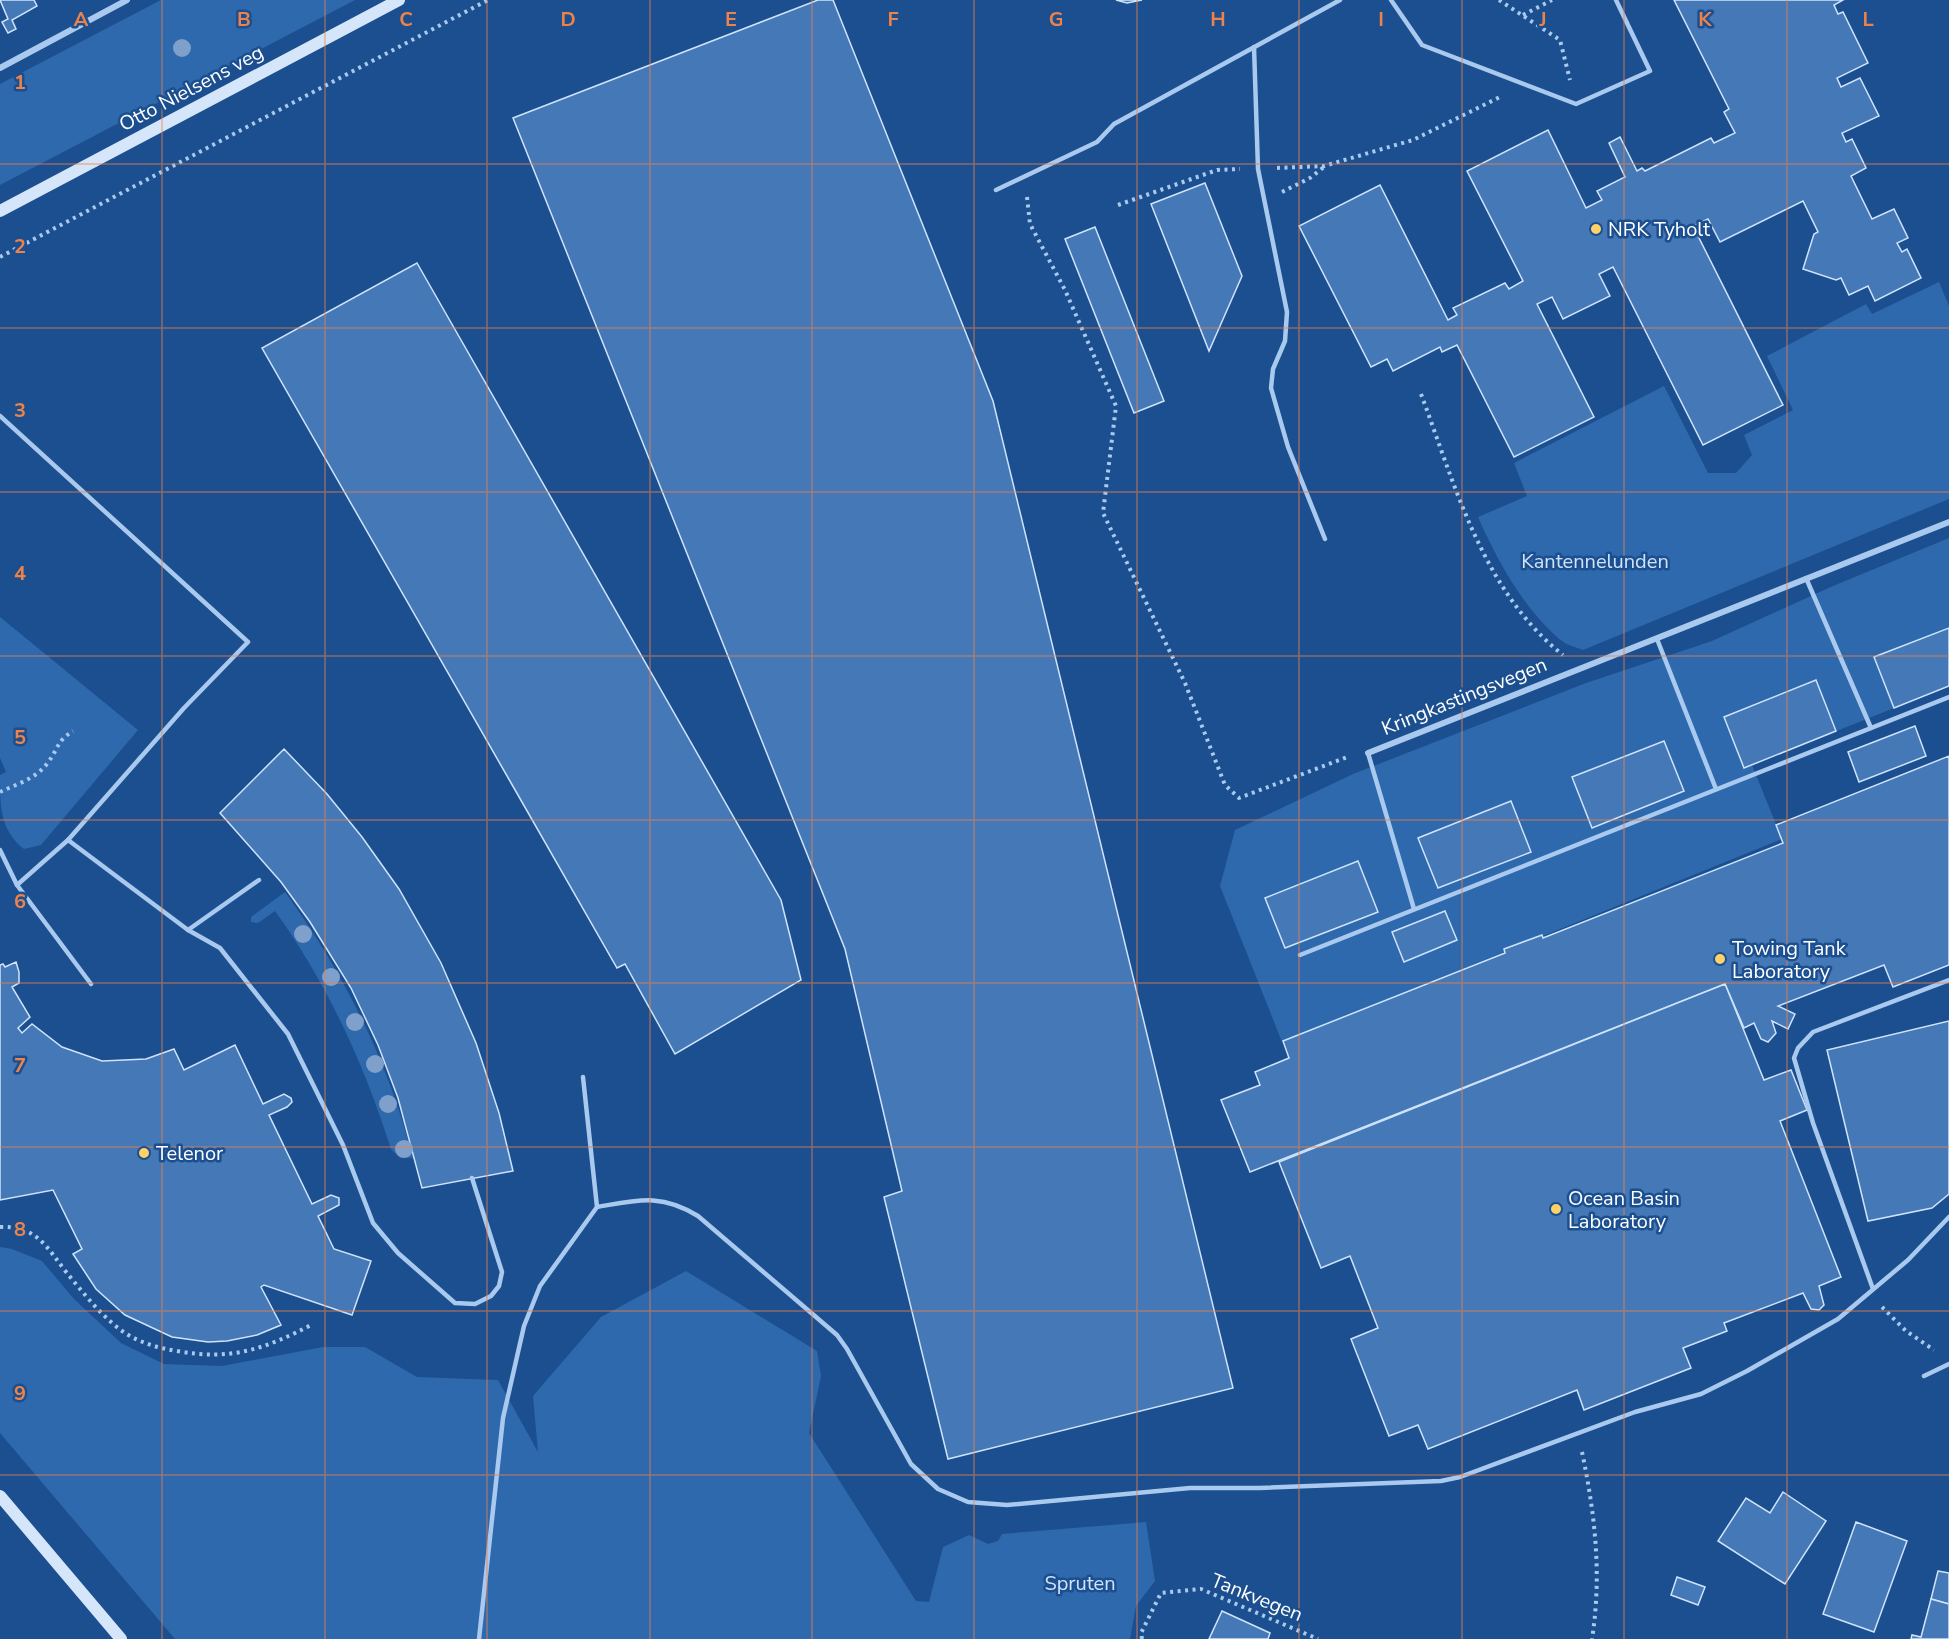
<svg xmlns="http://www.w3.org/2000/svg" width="1949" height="1639" font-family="'Nunito Sans',sans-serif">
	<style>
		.green { fill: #2e69ad }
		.building { fill: #4478b7; stroke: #cfe3fa; stroke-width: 1.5 }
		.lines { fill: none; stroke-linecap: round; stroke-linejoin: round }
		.path { stroke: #a9c9ee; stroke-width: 4; stroke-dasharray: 3 4.5; stroke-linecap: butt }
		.lane { stroke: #a9c9ee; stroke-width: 4.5 }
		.street { stroke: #a9c9ee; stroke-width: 6 }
		.secondary { stroke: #d6e6fa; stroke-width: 12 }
		.tree { fill: #7ea0ca }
		.grid { fill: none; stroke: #ee8249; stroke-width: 1.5; stroke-opacity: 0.55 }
		.poi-dot { fill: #ffd166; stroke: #1b4f8f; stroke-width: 2 }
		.labels { text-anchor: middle; stroke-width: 5; stroke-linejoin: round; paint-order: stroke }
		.street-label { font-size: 20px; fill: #fff; stroke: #1b4f8f }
		.poi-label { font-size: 20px; fill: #fff; stroke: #1b4f8f; text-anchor: start }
		.park-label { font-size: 20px; fill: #cfe3fa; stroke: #1b4f8f }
		.grid-label { font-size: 20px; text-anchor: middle; font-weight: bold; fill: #ee8249; stroke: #1b4f8f; stroke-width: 5; stroke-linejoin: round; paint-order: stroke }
	</style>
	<rect width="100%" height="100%" fill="#1b4f8f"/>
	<g class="green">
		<path d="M 161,0 L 355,0 L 0,185 L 0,84 Z"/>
		<path d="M 1939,282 L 1949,306 L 1949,499 L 1583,650 C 1575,647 1564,644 1558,638 C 1522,606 1497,560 1478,517 L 1527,496 L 1514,463 L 1664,386 L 1708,473 L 1736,473 L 1752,455 L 1744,435 L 1793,410 L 1767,356 L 1866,304 L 1872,314 Z"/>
		<path d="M 1949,538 L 1949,628 L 1874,658 L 1894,707 L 1949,686 L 1752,765 L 1782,839 L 1282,1042 L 1220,886 L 1235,830 L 1353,774 L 1586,683 L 1712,641 L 1833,586 Z"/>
		<path d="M 0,617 L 138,730 L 41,845 L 24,849 C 0,830 0,807 0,775 L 6,772 L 0,758 Z"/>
		<path d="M 285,892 C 344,973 388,1061 413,1158 L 400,1158 L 391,1149 C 364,1064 327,983 275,911 L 258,923 L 251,922 L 251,917 Z"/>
		<path d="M 0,1247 L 12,1249 L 42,1261 L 74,1299 L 121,1343 L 164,1364 L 222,1366 L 323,1347 L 365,1347 L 417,1377 L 498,1380 L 538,1452 L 533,1396 L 601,1317 L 686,1271 L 817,1351 L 821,1376 L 809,1433 L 916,1601 L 929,1602 L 943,1547 L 969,1535 L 988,1544 L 998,1541 L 1002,1534 L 1146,1522 L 1155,1581 L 1136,1606 L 1130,1639 L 175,1639 L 0,1433 Z"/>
	</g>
	<g class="building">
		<path d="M 0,0 L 34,0 L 37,6 L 12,20 L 16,29 L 8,33 L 2,22 L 8,19 Z"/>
		<path d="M 818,0 L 833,0 L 993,401 L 1233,1388 L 948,1459 L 884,1197 L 902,1191 L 845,949 L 513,118 Z"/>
		<path d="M 1116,0 L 1142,0 L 1127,3 Z"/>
		<path d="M 1674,0 L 1843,0 L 1834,5 L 1838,14 L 1843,12 L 1868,63 L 1837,78 L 1841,87 L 1860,78 L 1879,116 L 1842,133 L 1846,142 L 1852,139 L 1866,168 L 1851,176 L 1872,219 L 1894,209 L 1908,238 L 1897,243 L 1902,252 L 1907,249 L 1921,278 L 1875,301 L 1868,286 L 1849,295 L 1841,278 L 1836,280 L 1803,269 L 1814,234 L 1818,232 L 1803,201 L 1720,242 L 1708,219 L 1693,226 L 1783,405 L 1703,445 L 1613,267 L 1599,274 L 1610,296 L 1563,319 L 1552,297 L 1537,304 L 1594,417 L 1514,457 L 1457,345 L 1442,352 L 1440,347 L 1393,371 L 1387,359 L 1371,367 L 1299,226 L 1380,185 L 1448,320 L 1457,315 L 1453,308 L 1505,283 L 1509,289 L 1523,281 L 1467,171 L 1548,130 L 1586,208 L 1602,200 L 1597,191 L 1625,177 L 1609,143 L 1620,137 L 1637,171 L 1642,168 L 1645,171 L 1711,138 L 1714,143 L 1735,133 L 1724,112 L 1729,109 Z"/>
		<path d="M 1205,183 L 1242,276 L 1209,351 L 1151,204 Z"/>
		<path d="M 1095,227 L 1164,401 L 1134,413 L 1065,239 Z"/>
		<path d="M 417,263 L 781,900 L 801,980 L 675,1054 L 625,964 L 617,968 L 262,348 Z"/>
		<path d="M 1949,628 L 1949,686 L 1894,708 L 1874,657 Z"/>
		<path d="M 1816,680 L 1836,731 L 1744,768 L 1724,717 Z"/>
		<path d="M 1915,726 L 1926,756 L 1859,782 L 1848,752 Z"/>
		<path d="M 1664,741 L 1684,791 L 1592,828 L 1572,777 Z"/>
		<path d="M 284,749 L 327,794 L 362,837 L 399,889 L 441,963 L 476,1043 L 499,1113 L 513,1171 L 422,1188 L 398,1098 L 378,1045 L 351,988 L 310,922 L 281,882 L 220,813 Z"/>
		<path d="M 1949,756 L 1949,965 L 1893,987 L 1884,965 L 1778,1006 L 1795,1014 L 1788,1029 L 1772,1021 L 1776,1033 L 1768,1042 L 1761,1039 L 1754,1023 L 1744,1028 L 1725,984 L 1250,1172 L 1221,1100 L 1260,1085 L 1255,1072 L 1289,1058 L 1283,1041 L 1505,953 L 1504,949 L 1542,935 L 1543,938 L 1783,843 L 1776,825 Z"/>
		<path d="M 1511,801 L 1531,852 L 1438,888 L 1418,838 Z"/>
		<path d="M 1358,861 L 1378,912 L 1285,948 L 1265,898 Z"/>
		<path d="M 1445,911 L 1457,940 L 1404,962 L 1392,932 Z"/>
		<path d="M 16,962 L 19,972 L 19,983 L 12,987 L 30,1017 L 18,1028 L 22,1033 L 32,1024 L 62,1047 L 102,1061 L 146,1059 L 174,1049 L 184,1070 L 235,1045 L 263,1104 L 284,1094 L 291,1098 L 292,1102 L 287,1107 L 269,1115 L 312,1204 L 331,1195 L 339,1198 L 339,1205 L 318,1216 L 334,1249 L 371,1261 L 352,1315 L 264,1285 L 261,1287 L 281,1325 L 257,1335 L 227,1341 L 208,1342 L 172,1337 L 125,1315 L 96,1289 L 73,1254 L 82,1249 L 53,1190 L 0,1200 L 0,965 L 3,964 L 5,967 Z"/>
		<path d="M 1725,984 L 1764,1080 L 1791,1070 L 1807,1110 L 1780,1121 L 1841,1277 L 1819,1286 L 1824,1305 L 1819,1310 L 1811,1309 L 1803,1293 L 1724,1323 L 1727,1331 L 1683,1348 L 1691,1368 L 1584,1410 L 1577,1390 L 1428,1449 L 1418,1425 L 1389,1436 L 1351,1339 L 1378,1328 L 1350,1256 L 1321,1268 L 1279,1162 Z"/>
		<path d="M 1949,1021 L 1949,1194 L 1932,1208 L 1868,1221 L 1827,1050 Z"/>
		<path d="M 1783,1492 L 1826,1521 L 1785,1584 L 1718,1541 L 1746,1498 L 1770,1513 Z"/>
		<path d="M 1856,1522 L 1907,1541 L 1874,1632 L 1823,1614 Z"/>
		<path d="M 1938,1571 L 1949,1573 L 1949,1604 L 1931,1599 Z"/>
		<path d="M 1677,1577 L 1705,1587 L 1698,1605 L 1671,1595 Z"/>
		<path d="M 1931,1599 L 1949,1604 L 1949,1639 L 1911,1639 L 1912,1635 L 1921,1637 Z"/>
		<path d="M 1222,1611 L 1270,1633 L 1268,1639 L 1209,1639 Z"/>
	</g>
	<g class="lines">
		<g class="path">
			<path d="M 1499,0 L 1560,40 L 1570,80"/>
			<path d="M 1523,15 L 1552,0"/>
			<path d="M 1277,168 L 1324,166 L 1413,140 L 1502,96"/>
			<path d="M 1282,192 L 1310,178 L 1324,167"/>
			<path d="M 1027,197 L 1030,224 L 1065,290 L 1116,406 L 1103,513 L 1185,683 L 1225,785 L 1239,798 L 1350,756"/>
			<path d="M 1118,205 L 1217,170 L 1240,169"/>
			<path d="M 0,257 L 488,0"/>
			<path d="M 1421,394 C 1455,485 1483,592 1563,655"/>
			<path d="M 0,792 C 17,784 38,778 49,761 C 59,747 57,741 73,731"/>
			<path d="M 0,1227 C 37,1225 47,1248 67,1273 C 84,1294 103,1318 125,1333 C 141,1343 158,1348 177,1351 C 231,1361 265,1349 313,1324"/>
			<path d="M 1882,1307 L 1906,1331 L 1934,1350"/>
			<path d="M 1582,1452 C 1595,1514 1602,1575 1592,1639"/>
			<path d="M 1142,1639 L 1141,1633 L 1161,1593 L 1201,1589 L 1318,1639"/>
		</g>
		<g class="lane">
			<path d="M 1391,0 L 1422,45 L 1576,104 L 1650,71 L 1616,0"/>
			<path d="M 1254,47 L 1258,169 L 1287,312 L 1285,341 L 1273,369 L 1271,388 L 1288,447 L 1325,539"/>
			<path d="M 996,190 L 1097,142 L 1114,124 L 1340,0"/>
			<path d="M 0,416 L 248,642 L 184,708 L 68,840 L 17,885 L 91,984"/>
			<path d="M 1806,578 L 1871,728"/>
			<path d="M 1657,639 L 1716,789"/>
			<path d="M 1368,753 L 1414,909"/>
			<path d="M 68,840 L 188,930 L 220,948 L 288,1034 L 343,1145 L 373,1223 L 398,1253 L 455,1303 L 475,1304 L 491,1296 L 499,1286 L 502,1272 L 472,1178"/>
			<path d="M 0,850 L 17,885"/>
			<path d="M 188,930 L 259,880"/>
			<path d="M 1300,955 L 1949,697"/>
			<path d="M 597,1207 C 638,1200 661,1193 698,1216 L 837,1335 L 847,1349 L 911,1464 L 938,1489 L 968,1502 L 1007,1505 L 1190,1488 L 1260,1488 L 1441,1481 L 1460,1477 L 1635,1412 L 1701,1394 L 1747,1371 L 1838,1319 L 1908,1260 L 1949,1217"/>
			<path d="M 1873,1289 L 1813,1123 L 1794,1058 L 1798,1048 L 1813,1032 L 1949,980"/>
			<path d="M 1924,1376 L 1949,1364"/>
			<path d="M 479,1639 L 503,1418 L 524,1326 L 540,1286 L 597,1207 L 583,1077"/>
		</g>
		<g class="street">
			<path d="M 0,68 L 127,0"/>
			<path d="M 1368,753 L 1949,522"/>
		</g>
		<g class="secondary">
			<path d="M 0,211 L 399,0"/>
			<path d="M 0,1496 L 121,1639"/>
		</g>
	</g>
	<g class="tree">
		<circle cx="182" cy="48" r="9"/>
		<circle cx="303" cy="934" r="9"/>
		<circle cx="331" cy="977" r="9"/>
		<circle cx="355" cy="1022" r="9"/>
		<circle cx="375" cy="1064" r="9"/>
		<circle cx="388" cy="1104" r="9"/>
		<circle cx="404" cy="1149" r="9"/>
	</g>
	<path class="grid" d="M 162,0 L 162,1639M 325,0 L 325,1639M 487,0 L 487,1639M 650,0 L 650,1639M 812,0 L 812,1639M 974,0 L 974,1639M 1137,0 L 1137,1639M 1299,0 L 1299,1639M 1462,0 L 1462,1639M 1624,0 L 1624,1639M 1787,0 L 1787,1639M 0,164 L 1949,164M 0,328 L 1949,328M 0,492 L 1949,492M 0,656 L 1949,656M 0,820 L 1949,820M 0,983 L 1949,983M 0,1147 L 1949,1147M 0,1311 L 1949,1311M 0,1475 L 1949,1475"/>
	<g class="poi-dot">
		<circle cx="1596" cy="229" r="6"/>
		<circle cx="1720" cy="959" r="6"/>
		<circle cx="144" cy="1153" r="6"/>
		<circle cx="1556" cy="1209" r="6"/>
	</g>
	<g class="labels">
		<g class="street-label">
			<text transform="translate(191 88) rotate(-28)" y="7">Otto Nielsens veg</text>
			<text transform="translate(1464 696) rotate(-22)" y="7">Kringkastingsvegen</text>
			<text transform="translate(1257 1597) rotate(22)" y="7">Tankvegen</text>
		</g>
		<g class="poi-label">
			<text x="1608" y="236">NRK Tyholt</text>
			<text x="1732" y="955">Towing Tank<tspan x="1732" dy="23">Laboratory</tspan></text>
			<text x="156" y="1160">Telenor</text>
			<text x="1568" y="1205">Ocean Basin<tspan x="1568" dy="23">Laboratory</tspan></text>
		</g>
		<g class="park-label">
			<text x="1595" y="568">Kantennelunden</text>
			<text x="1080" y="1590">Spruten</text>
		</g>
	</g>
	<g class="grid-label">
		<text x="81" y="26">A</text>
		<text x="244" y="26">B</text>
		<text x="406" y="26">C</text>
		<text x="568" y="26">D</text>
		<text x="731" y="26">E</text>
		<text x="893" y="26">F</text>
		<text x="1056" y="26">G</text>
		<text x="1218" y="26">H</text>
		<text x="1381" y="26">I</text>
		<text x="1543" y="26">J</text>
		<text x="1705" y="26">K</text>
		<text x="1868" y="26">L</text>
		<text x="20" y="89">1</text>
		<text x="20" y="253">2</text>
		<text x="20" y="417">3</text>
		<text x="20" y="580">4</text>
		<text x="20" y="744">5</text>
		<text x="20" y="908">6</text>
		<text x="20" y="1072">7</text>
		<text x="20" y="1236">8</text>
		<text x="20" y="1400">9</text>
	</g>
</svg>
